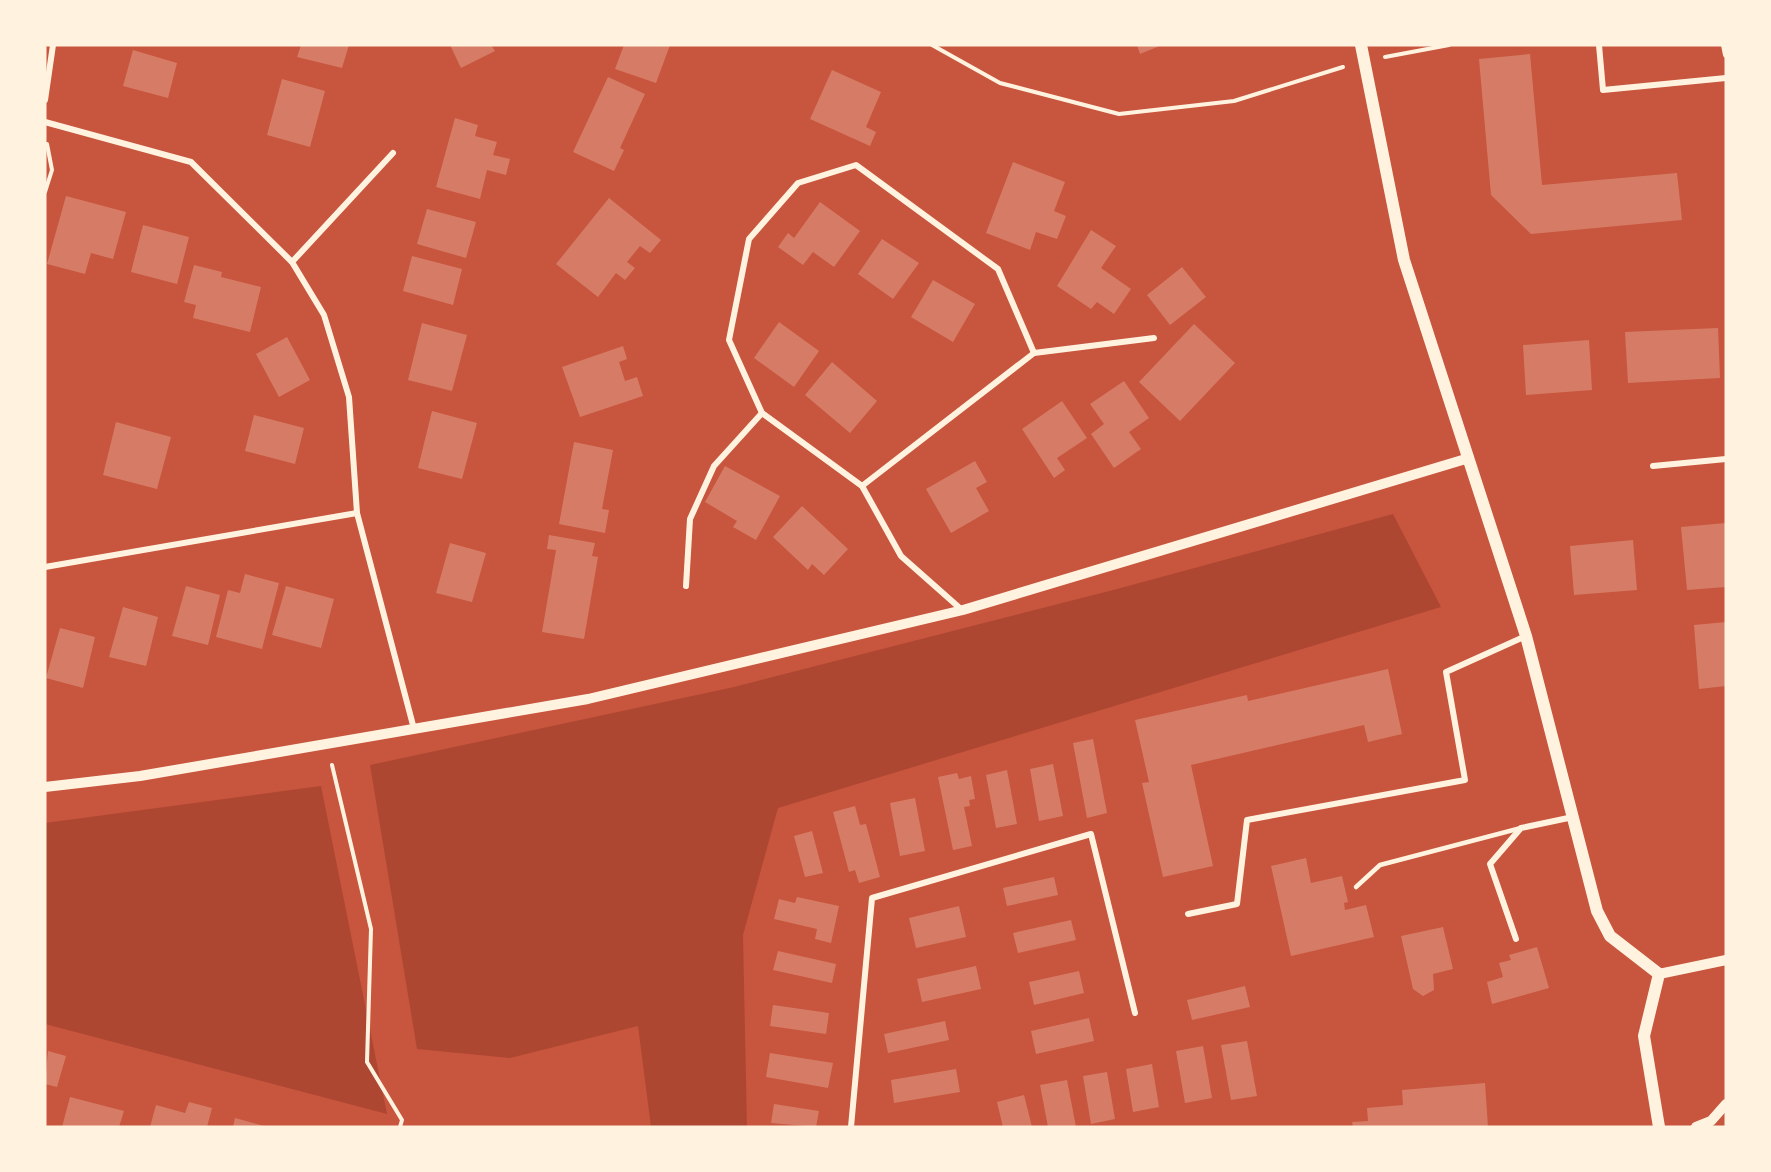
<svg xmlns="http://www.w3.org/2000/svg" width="1771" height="1172" font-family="'Source Serif 4',serif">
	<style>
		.green { fill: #ae4732 }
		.building { fill: #d67c66 }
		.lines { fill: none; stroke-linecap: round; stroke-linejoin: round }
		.path { stroke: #fff3e0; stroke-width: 4 }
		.service { stroke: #fff3e0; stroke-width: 4.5 }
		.minor { stroke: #fff3e0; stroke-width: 6 }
		.tertiary { stroke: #fff3e0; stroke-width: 10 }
		.secondary { stroke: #fff3e0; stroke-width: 12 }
	</style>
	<rect width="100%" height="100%" fill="#c8553d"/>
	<g class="green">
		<path d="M 1393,514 L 1441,607 L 778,808 L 743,935 L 747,1127 L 651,1127 L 638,1026 L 510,1058 L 417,1049 L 370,765 L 734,687 L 1117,589 Z"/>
		<path d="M 321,786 L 387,1114 L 45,1024 L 45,823 Z"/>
	</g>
	<g class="building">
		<path d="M 301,45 L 349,45 L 342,68 L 297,57 Z"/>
		<path d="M 450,45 L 491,45 L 495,51 L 461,68 Z"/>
		<path d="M 624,45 L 670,45 L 656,83 L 615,69 Z"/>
		<path d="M 1137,45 L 1162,45 L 1140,54 Z"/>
		<path d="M 133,50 L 177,63 L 168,98 L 123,86 Z"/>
		<path d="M 1530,54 L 1542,185 L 1677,173 L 1682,220 L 1531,234 L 1491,195 L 1479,59 Z"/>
		<path d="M 832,70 L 881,92 L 866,127 L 876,132 L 870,146 L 810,119 Z"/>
		<path d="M 608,77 L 645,94 L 620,148 L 624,150 L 614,171 L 573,152 Z"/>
		<path d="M 282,79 L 325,91 L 310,147 L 267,135 Z"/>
		<path d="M 455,118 L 478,125 L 475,136 L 497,142 L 493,155 L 510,159 L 506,175 L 487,170 L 480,199 L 436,187 Z"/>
		<path d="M 1013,162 L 1065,182 L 1054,211 L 1066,216 L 1057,239 L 1036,232 L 1030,250 L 986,233 Z"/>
		<path d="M 66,196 L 126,212 L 113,259 L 91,253 L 85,274 L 47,264 Z"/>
		<path d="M 609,198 L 661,240 L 650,253 L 640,246 L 627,262 L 635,268 L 625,280 L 616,273 L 598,297 L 556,264 Z"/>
		<path d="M 820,202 L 860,231 L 834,267 L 813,252 L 803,265 L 778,247 L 788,233 L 794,238 Z"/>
		<path d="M 427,209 L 476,222 L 466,258 L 417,244 Z"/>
		<path d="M 143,225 L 189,237 L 177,284 L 131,272 Z"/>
		<path d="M 1091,230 L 1116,246 L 1101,268 L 1131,289 L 1114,314 L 1097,302 L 1091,309 L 1057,286 Z"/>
		<path d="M 882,239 L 919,263 L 893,299 L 858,274 Z"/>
		<path d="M 412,256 L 462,269 L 453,305 L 403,291 Z"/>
		<path d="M 194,265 L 222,272 L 221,277 L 261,287 L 250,332 L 193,318 L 196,305 L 184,302 Z"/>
		<path d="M 1182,267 L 1206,297 L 1170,325 L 1147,295 Z"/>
		<path d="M 933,280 L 975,304 L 953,342 L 911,317 Z"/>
		<path d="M 779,322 L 819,351 L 794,387 L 754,358 Z"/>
		<path d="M 422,323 L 467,335 L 452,391 L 408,380 Z"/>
		<path d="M 1194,324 L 1235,363 L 1180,421 L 1139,382 Z"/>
		<path d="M 1718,328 L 1720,378 L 1628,383 L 1625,332 Z"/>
		<path d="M 287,337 L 310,380 L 279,397 L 256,354 Z"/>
		<path d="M 1589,340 L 1592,390 L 1526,395 L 1523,345 Z"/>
		<path d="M 623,346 L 627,359 L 619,362 L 625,381 L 637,377 L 643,396 L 580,417 L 562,367 Z"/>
		<path d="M 832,362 L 877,401 L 850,433 L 805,395 Z"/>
		<path d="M 1124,381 L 1149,418 L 1129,432 L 1141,449 L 1114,468 L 1091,434 L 1104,424 L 1090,404 Z"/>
		<path d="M 1062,401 L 1087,438 L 1057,458 L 1065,470 L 1054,478 L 1022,429 Z"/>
		<path d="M 432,411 L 477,423 L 462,479 L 418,468 Z"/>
		<path d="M 254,415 L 304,428 L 295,464 L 245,451 Z"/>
		<path d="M 116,422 L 171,437 L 157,489 L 103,475 Z"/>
		<path d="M 574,442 L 613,450 L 602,509 L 609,510 L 605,533 L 559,524 Z"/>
		<path d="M 975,461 L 987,482 L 976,488 L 989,511 L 951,533 L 926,489 Z"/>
		<path d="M 725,466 L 780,496 L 756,540 L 733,527 L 737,521 L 705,502 Z"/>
		<path d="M 802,506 L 848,549 L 824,575 L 812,564 L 808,570 L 773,537 Z"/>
		<path d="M 1726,523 L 1726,587 L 1687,590 L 1681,527 Z"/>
		<path d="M 549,535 L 595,543 L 592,556 L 598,557 L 584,639 L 542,632 L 556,550 L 547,549 Z"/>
		<path d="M 1633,540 L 1637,590 L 1574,595 L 1570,546 Z"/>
		<path d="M 450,543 L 486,553 L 472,602 L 436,593 Z"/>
		<path d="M 245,574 L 279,583 L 262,649 L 216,637 L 228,590 L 240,593 Z"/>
		<path d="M 186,586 L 220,595 L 208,645 L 172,636 Z"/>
		<path d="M 286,586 L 334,599 L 321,648 L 272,635 Z"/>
		<path d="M 123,607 L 158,617 L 146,666 L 109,657 Z"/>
		<path d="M 1726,622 L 1726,686 L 1699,689 L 1694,625 Z"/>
		<path d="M 60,628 L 95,637 L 83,688 L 46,678 Z"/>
		<path d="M 1388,669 L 1402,734 L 1368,742 L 1364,725 L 1191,765 L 1213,866 L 1163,877 L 1142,783 L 1149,782 L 1135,720 L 1247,695 L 1248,701 Z"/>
		<path d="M 1093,739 L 1107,813 L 1087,818 L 1073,743 Z"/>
		<path d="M 1053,764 L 1063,816 L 1039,821 L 1030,769 Z"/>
		<path d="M 1007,770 L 1017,824 L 996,828 L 986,775 Z"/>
		<path d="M 957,773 L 959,779 L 971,776 L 975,799 L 969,800 L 970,806 L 964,807 L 972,846 L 953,850 L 938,777 Z"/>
		<path d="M 915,798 L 925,851 L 900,856 L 890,803 Z"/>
		<path d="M 855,806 L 860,825 L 866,824 L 880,877 L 859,883 L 855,870 L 849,872 L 833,812 Z"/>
		<path d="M 812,831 L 823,873 L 805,877 L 794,836 Z"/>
		<path d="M 1306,858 L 1311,883 L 1342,876 L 1348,902 L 1344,903 L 1345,910 L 1366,905 L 1374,937 L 1291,956 L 1271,866 Z"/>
		<path d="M 1054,877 L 1058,895 L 1007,906 L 1003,888 Z"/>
		<path d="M 797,897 L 839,906 L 831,943 L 815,939 L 817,929 L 774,919 L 779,899 L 795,903 Z"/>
		<path d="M 959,906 L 966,937 L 916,948 L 909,918 Z"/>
		<path d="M 1071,920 L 1076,940 L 1018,953 L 1013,933 Z"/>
		<path d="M 1443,927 L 1453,969 L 1433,974 L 1434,990 L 1423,996 L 1413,989 L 1401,936 Z"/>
		<path d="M 1537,947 L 1549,988 L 1492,1004 L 1487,982 L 1503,977 L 1499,963 L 1511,960 L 1509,955 Z"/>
		<path d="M 778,951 L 836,964 L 832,983 L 773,970 Z"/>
		<path d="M 976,966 L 981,989 L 922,1002 L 917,979 Z"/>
		<path d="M 1079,971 L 1084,993 L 1034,1005 L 1029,982 Z"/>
		<path d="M 1245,986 L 1250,1007 L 1192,1020 L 1187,1000 Z"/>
		<path d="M 773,1005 L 829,1013 L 826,1034 L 770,1026 Z"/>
		<path d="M 1089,1018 L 1094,1041 L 1036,1054 L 1031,1031 Z"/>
		<path d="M 945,1021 L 949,1040 L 888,1053 L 884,1034 Z"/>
		<path d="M 1247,1041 L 1257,1096 L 1231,1100 L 1221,1045 Z"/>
		<path d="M 1203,1046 L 1212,1098 L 1185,1103 L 1176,1051 Z"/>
		<path d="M 48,1051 L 66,1056 L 57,1087 L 45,1084 Z"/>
		<path d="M 770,1053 L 833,1063 L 828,1088 L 766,1077 Z"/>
		<path d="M 1152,1064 L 1159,1107 L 1133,1112 L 1126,1069 Z"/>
		<path d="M 956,1069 L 960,1092 L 894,1103 L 891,1080 Z"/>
		<path d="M 1107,1072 L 1115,1119 L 1091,1124 L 1083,1076 Z"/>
		<path d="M 1067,1080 L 1076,1127 L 1048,1127 L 1040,1085 Z"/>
		<path d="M 1485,1083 L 1488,1127 L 1353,1127 L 1352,1122 L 1368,1121 L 1367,1108 L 1403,1105 L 1402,1090 Z"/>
		<path d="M 1024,1095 L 1032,1127 L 1003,1127 L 997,1102 Z"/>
		<path d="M 70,1097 L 124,1111 L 119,1127 L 62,1127 Z"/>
		<path d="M 189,1102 L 212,1108 L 207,1127 L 150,1127 L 156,1105 L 185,1113 Z"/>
		<path d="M 774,1104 L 819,1111 L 816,1127 L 771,1123 Z"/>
		<path d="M 235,1118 L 264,1126 L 264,1127 L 233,1127 Z"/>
	</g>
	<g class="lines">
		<g class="path">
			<path d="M 932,45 L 1000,83 L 1119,114 L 1234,101 L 1343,67"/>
			<path d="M 1385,57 L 1449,45"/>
			<path d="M 45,192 L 52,170 L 47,144"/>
			<path d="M 332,765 L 371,929 L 367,1062 L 402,1120 L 400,1127"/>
		</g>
		<path class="service" d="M 1356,887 L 1380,865 L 1521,828"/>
		<g class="minor">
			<path d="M 1599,45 L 1603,90 L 1726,78"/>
			<path d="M 1724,45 L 1726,55"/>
			<path d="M 45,100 L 53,45"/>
			<path d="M 45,122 L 191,162 L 292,262 L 324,315 L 349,397 L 357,513 L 414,729"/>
			<path d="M 292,262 L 393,153"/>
			<path d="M 1653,466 L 1726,459"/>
			<path d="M 862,486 L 1034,353 L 1154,338"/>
			<path d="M 45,567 L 357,513"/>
			<path d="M 686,586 L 690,519 L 714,466 L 762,413"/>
			<path d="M 962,610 L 901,556 L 862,486 L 762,413 L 729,340 L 749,239 L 798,183 L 856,165 L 998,269 L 1034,353"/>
			<path d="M 1188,914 L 1237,904 L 1247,820 L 1465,780 L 1446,672 L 1526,636"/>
			<path d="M 1516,939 L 1490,864 L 1521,828 L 1573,817"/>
			<path d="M 851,1127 L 872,898 L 1091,834 L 1135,1013"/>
		</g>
		<g class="tertiary">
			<path d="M 45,787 L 140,776 L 588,699 L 963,610 L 1469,458"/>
			<path d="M 1659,974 L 1726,960"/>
			<path d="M 1696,1127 L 1711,1121 L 1726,1104"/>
		</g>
		<path class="secondary" d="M 1361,45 L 1404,260 L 1526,636 L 1597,911 L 1610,936 L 1659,974 L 1644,1036 L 1659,1127"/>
	</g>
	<rect width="1771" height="1172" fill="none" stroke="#fff3e0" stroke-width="93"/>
</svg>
